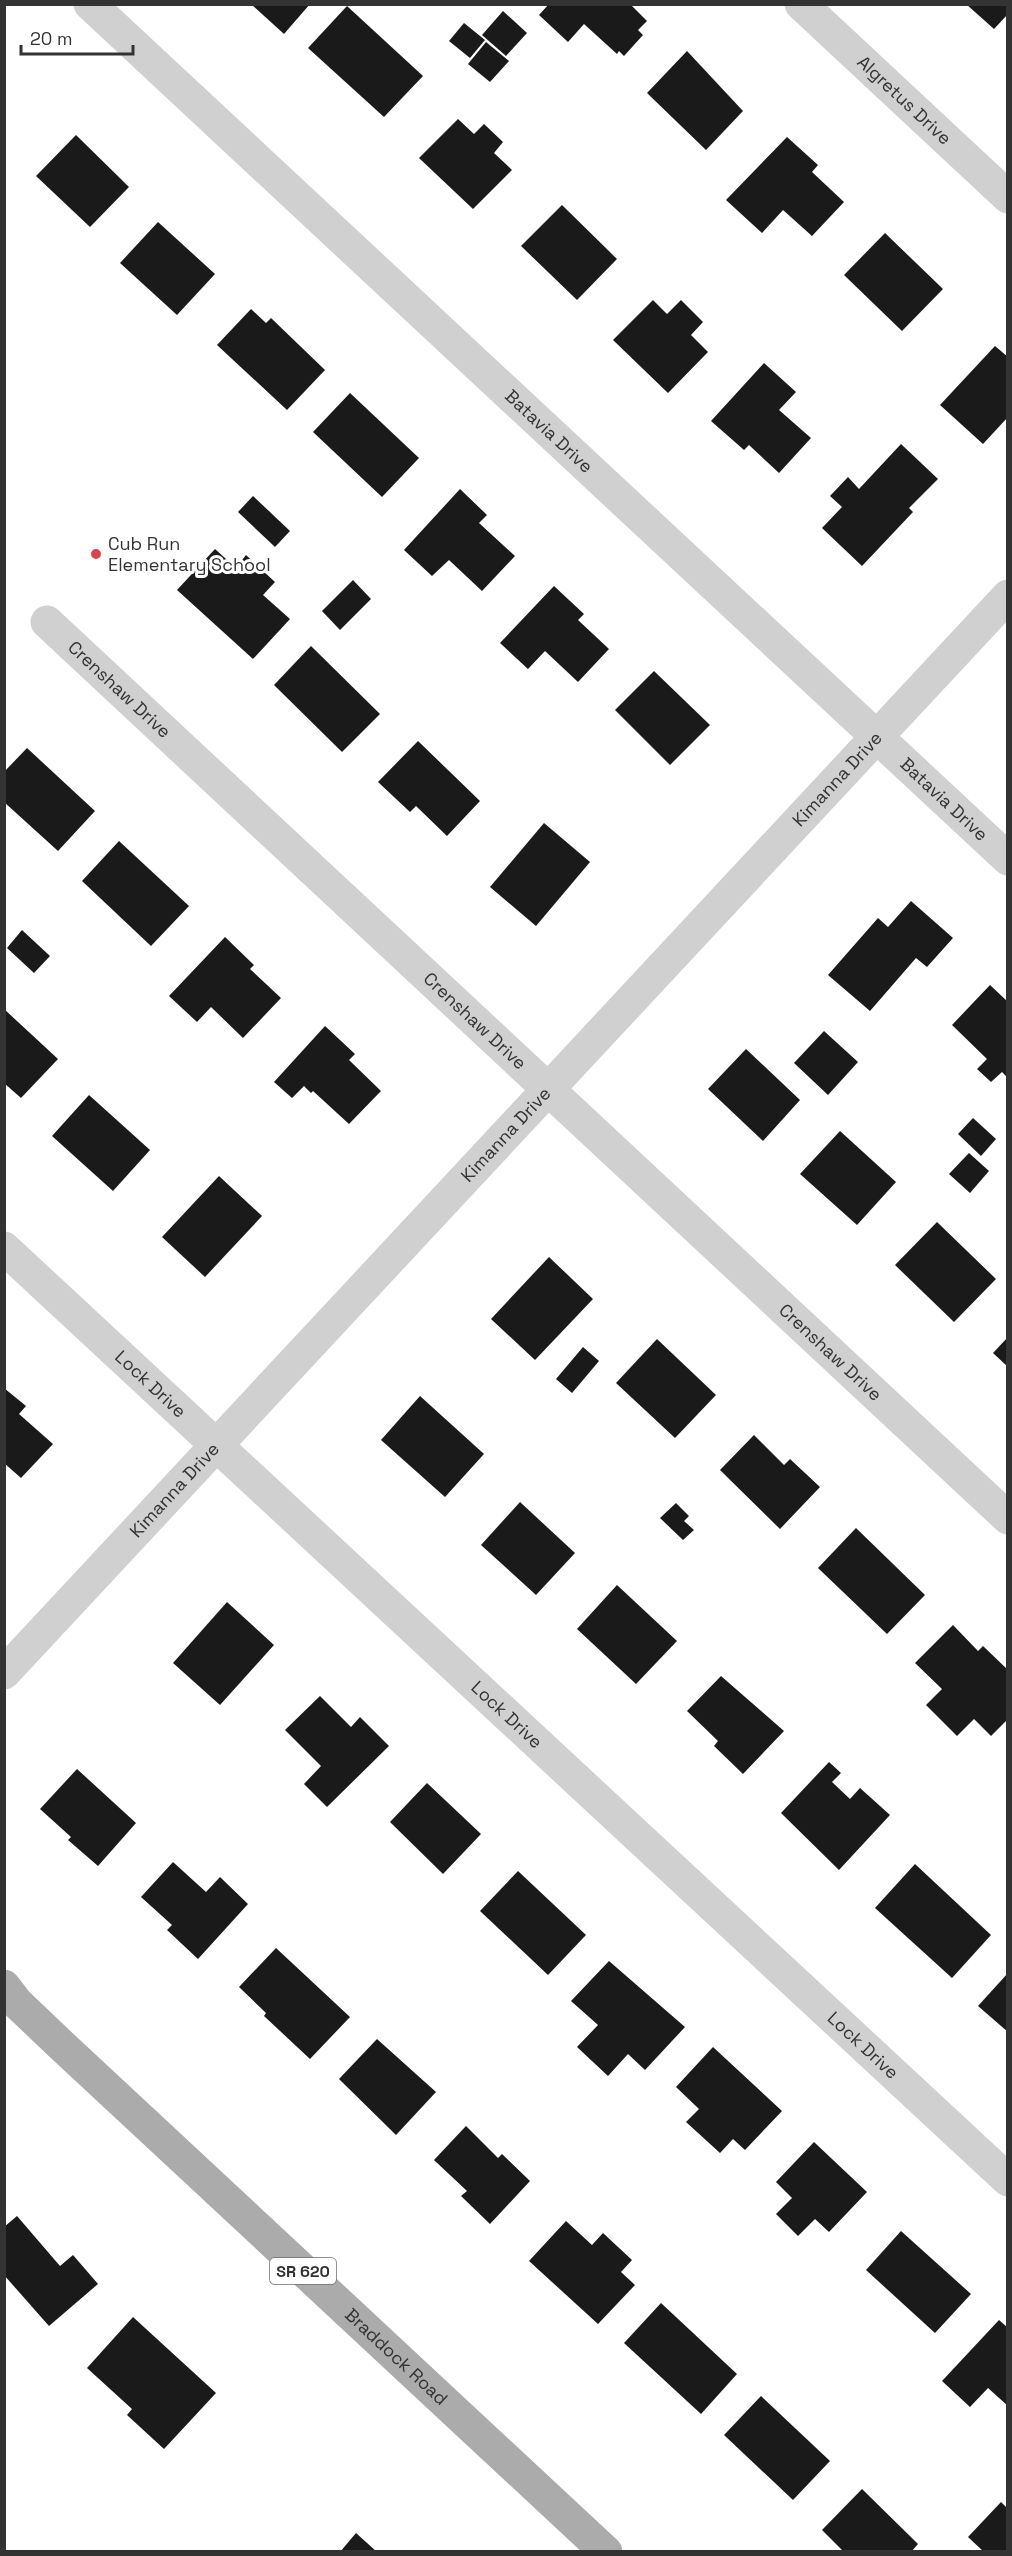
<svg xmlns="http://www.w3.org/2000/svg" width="1012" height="2556" font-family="'Space Grotesk',sans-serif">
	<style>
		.building { fill: #1a1a1a }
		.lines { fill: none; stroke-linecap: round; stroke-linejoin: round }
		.minor { stroke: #d0d0d0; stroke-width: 33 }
		.major { stroke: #ababab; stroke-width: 33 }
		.poi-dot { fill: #dc434b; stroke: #fff; stroke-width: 2 }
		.labels { text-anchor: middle; stroke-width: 6; stroke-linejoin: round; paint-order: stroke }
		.shield { fill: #fff; stroke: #707070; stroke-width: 1.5 }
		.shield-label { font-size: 16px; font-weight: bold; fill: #333 }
		.street-label { font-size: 18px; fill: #333; stroke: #fff }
		.poi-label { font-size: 18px; fill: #333; stroke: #fff; text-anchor: start }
	</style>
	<rect width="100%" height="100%" fill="#fff"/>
	<g class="building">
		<path d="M 251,4 L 310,4 L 284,34 Z"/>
		<path d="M 549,4 L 630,4 L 647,21 L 638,30 L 643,35 L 624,56 L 619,51 L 617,54 L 584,24 L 568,42 L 539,15 Z"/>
		<path d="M 966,4 L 1008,4 L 1008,14 L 994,29 Z"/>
		<path d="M 347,6 L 423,76 L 384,117 L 308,48 Z"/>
		<path d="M 503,11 L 527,33 L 506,56 L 482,35 Z"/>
		<path d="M 464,23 L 485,40 L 470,58 L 449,41 Z"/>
		<path d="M 486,42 L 509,61 L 490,82 L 468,64 Z"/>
		<path d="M 687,51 L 743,111 L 706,150 L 647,93 Z"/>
		<path d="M 458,119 L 474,134 L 484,124 L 503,142 L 494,153 L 512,170 L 473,209 L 419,158 Z"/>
		<path d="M 76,135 L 129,187 L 90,227 L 36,176 Z"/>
		<path d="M 787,137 L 818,165 L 812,172 L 844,202 L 812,236 L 783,210 L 762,233 L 726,200 Z"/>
		<path d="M 562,205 L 617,259 L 577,300 L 521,246 Z"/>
		<path d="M 158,222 L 215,274 L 177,315 L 120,263 Z"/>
		<path d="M 885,233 L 943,289 L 902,331 L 844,275 Z"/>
		<path d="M 653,300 L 667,314 L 681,300 L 703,322 L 691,335 L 708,352 L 668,393 L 613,340 Z"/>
		<path d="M 251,309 L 266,323 L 271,318 L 325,370 L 287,410 L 217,345 Z"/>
		<path d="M 995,346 L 1008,357 L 1008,417 L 983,444 L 940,405 Z"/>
		<path d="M 764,363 L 796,392 L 779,410 L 811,438 L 779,473 L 749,445 L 744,450 L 711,421 Z"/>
		<path d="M 350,393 L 419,458 L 382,497 L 313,432 Z"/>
		<path d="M 901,444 L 938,479 L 909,508 L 913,512 L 862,566 L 822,528 L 842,507 L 830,496 L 848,477 L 859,489 Z"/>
		<path d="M 460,489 L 487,515 L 479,523 L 515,556 L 482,591 L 449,560 L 432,576 L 404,550 Z"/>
		<path d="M 253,496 L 290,531 L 275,547 L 238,512 Z"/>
		<path d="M 215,549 L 236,568 L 246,555 L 275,582 L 263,595 L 290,619 L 253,659 L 177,590 Z"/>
		<path d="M 353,580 L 371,599 L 340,630 L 322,611 Z"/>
		<path d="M 554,586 L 584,614 L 578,620 L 609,649 L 578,682 L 545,651 L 528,669 L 500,643 Z"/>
		<path d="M 311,646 L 380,714 L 342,752 L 274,685 Z"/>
		<path d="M 654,671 L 710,725 L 670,765 L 615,710 Z"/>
		<path d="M 418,741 L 480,801 L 447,836 L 416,806 L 410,812 L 378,782 Z"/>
		<path d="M 27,748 L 95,811 L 58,851 L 4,802 L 4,772 Z"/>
		<path d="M 544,823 L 590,862 L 536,926 L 490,887 Z"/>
		<path d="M 119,841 L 189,906 L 151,946 L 82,881 Z"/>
		<path d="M 911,901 L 953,938 L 927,967 L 916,958 L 870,1011 L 828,975 L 878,918 L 888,927 Z"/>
		<path d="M 22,930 L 50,956 L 34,973 L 7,948 Z"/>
		<path d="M 225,937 L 254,965 L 250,969 L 281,998 L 243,1038 L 211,1007 L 197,1022 L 169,996 Z"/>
		<path d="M 990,985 L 1008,1002 L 1008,1078 L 1002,1072 L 991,1082 L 977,1069 L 987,1059 L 952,1025 Z"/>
		<path d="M 4,1009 L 58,1059 L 21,1098 L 4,1083 Z"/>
		<path d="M 325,1026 L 355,1054 L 349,1060 L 381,1091 L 349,1124 L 313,1091 L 311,1093 L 304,1086 L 292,1098 L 274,1082 Z"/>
		<path d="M 824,1031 L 858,1062 L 828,1095 L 794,1063 Z"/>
		<path d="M 746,1049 L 800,1100 L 763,1141 L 708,1089 Z"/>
		<path d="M 89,1095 L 150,1150 L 113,1191 L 52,1136 Z"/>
		<path d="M 973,1118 L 996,1139 L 981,1156 L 958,1134 Z"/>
		<path d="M 840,1131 L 896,1182 L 857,1225 L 800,1174 Z"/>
		<path d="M 969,1153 L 989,1171 L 970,1193 L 949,1174 Z"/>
		<path d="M 219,1176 L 262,1216 L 205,1277 L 162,1237 Z"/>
		<path d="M 937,1222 L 996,1279 L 954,1322 L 895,1265 Z"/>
		<path d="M 549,1257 L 593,1299 L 535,1360 L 491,1319 Z"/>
		<path d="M 1008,1337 L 1008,1367 L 993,1353 Z"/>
		<path d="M 657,1339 L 716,1395 L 675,1438 L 616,1383 Z"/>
		<path d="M 583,1347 L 599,1361 L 572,1393 L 556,1379 Z"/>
		<path d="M 4,1388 L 26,1406 L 19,1414 L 53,1444 L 21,1478 L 4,1463 Z"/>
		<path d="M 420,1396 L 484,1454 L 445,1497 L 381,1440 Z"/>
		<path d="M 754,1435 L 784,1465 L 790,1459 L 820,1487 L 780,1529 L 720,1470 Z"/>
		<path d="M 520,1502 L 575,1553 L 536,1595 L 481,1545 Z"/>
		<path d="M 676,1503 L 689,1516 L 684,1521 L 694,1530 L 683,1540 L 660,1518 Z"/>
		<path d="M 856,1528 L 925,1595 L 887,1634 L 818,1568 Z"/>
		<path d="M 617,1585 L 677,1641 L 636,1684 L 577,1629 Z"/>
		<path d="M 227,1602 L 274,1645 L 220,1705 L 173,1663 Z"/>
		<path d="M 953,1625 L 978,1651 L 983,1646 L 1008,1670 L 1008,1719 L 991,1736 L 974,1719 L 957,1736 L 926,1705 L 942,1689 L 915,1663 Z"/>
		<path d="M 721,1676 L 784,1731 L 743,1774 L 714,1746 L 718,1741 L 687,1711 Z"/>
		<path d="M 320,1696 L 351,1727 L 360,1717 L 389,1746 L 327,1807 L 304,1784 L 321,1766 L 285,1730 Z"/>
		<path d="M 829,1762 L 841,1773 L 832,1782 L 850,1799 L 860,1788 L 890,1815 L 839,1870 L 781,1813 Z"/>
		<path d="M 77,1769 L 136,1823 L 98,1866 L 68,1840 L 71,1837 L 40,1809 Z"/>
		<path d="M 427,1783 L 481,1834 L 443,1874 L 390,1822 Z"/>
		<path d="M 173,1862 L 206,1892 L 220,1877 L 248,1904 L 198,1959 L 167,1930 L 172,1925 L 141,1897 Z"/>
		<path d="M 915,1864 L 991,1935 L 952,1978 L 875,1908 Z"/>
		<path d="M 518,1871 L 586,1935 L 548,1975 L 480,1911 Z"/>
		<path d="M 276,1948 L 350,2017 L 310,2059 L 264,2016 L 266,2013 L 239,1987 Z"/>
		<path d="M 609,1961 L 685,2027 L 645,2070 L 628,2054 L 608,2076 L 577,2047 L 598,2025 L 571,2001 Z"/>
		<path d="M 1008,1973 L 1008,2032 L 978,2006 Z"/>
		<path d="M 377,2039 L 436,2092 L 396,2135 L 339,2079 Z"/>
		<path d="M 713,2047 L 782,2111 L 745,2150 L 733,2139 L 720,2153 L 686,2122 L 699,2109 L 676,2087 Z"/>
		<path d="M 466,2126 L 498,2158 L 502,2154 L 530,2181 L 490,2224 L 461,2196 L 467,2191 L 434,2160 Z"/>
		<path d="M 814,2142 L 867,2192 L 829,2232 L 815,2219 L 798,2236 L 776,2214 L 792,2198 L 776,2182 Z"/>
		<path d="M 17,2216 L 60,2266 L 73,2255 L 98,2284 L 49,2326 L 4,2275 L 4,2227 Z"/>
		<path d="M 566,2221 L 592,2245 L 603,2233 L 632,2260 L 621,2272 L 635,2285 L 598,2324 L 529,2261 Z"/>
		<path d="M 901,2231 L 971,2294 L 935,2333 L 866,2270 Z"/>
		<path d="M 661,2303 L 737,2374 L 701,2414 L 624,2343 Z"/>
		<path d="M 133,2317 L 216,2393 L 164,2449 L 127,2415 L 132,2409 L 87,2368 Z"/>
		<path d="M 999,2320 L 1008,2328 L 1008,2406 L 988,2388 L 970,2407 L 942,2381 Z"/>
		<path d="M 761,2396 L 830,2461 L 793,2500 L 724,2435 Z"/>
		<path d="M 862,2489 L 918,2544 L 911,2552 L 844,2552 L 822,2530 Z"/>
		<path d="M 1001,2502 L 1008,2509 L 1008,2552 L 984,2552 L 968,2537 Z"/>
		<path d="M 356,2533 L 377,2552 L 340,2552 Z"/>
	</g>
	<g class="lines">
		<g class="minor">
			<path id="s1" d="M 90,4 L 1008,859"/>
			<path id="s2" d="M 801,4 L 1008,197"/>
			<path id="s3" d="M 47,622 L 1008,1518"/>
			<path id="s4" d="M 4,1248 L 1008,2180"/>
			<path id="s5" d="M 4,1673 L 1008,596"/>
		</g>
		<path class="major" id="s6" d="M 4,1986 L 17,2003 L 59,2043 L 606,2552"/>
	</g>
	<circle class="poi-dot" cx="96" cy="554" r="6"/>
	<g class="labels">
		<rect class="shield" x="270" y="2258" width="66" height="26" rx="4.5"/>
		<g class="shield-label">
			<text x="303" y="2277">SR 620</text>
		</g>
		<g class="street-label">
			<text dy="6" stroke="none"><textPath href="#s2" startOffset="141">Algretus Drive</textPath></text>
			<text dy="6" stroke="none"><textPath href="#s1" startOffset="627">Batavia Drive</textPath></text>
			<text dy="6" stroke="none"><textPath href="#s3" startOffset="99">Crenshaw Drive</textPath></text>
			<text dy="6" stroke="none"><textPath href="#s5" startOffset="1222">Kimanna Drive</textPath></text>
			<text dy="6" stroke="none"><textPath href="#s1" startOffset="1167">Batavia Drive</textPath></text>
			<text dy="6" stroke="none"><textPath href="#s3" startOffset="585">Crenshaw Drive</textPath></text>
			<text dy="6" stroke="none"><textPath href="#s5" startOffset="736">Kimanna Drive</textPath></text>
			<text dy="6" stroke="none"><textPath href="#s3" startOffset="1071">Crenshaw Drive</textPath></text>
			<text dy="6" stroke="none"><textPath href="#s4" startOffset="200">Lock Drive</textPath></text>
			<text dy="6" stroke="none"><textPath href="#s5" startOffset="250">Kimanna Drive</textPath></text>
			<text dy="6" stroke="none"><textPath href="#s4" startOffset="686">Lock Drive</textPath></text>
			<text dy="6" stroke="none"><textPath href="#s4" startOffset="1172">Lock Drive</textPath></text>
			<text dy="6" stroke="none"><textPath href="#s6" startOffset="540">Braddock Road</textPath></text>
		</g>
		<g class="poi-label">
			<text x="108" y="550">Cub Run<tspan x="108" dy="21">Elementary School</tspan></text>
		</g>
	</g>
	<rect width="1012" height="2556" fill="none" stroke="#333333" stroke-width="12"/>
	<path d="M21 45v9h112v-9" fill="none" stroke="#333333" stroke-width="3"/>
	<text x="30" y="45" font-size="18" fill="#333333" stroke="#ffffff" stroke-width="4.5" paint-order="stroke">20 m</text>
</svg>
